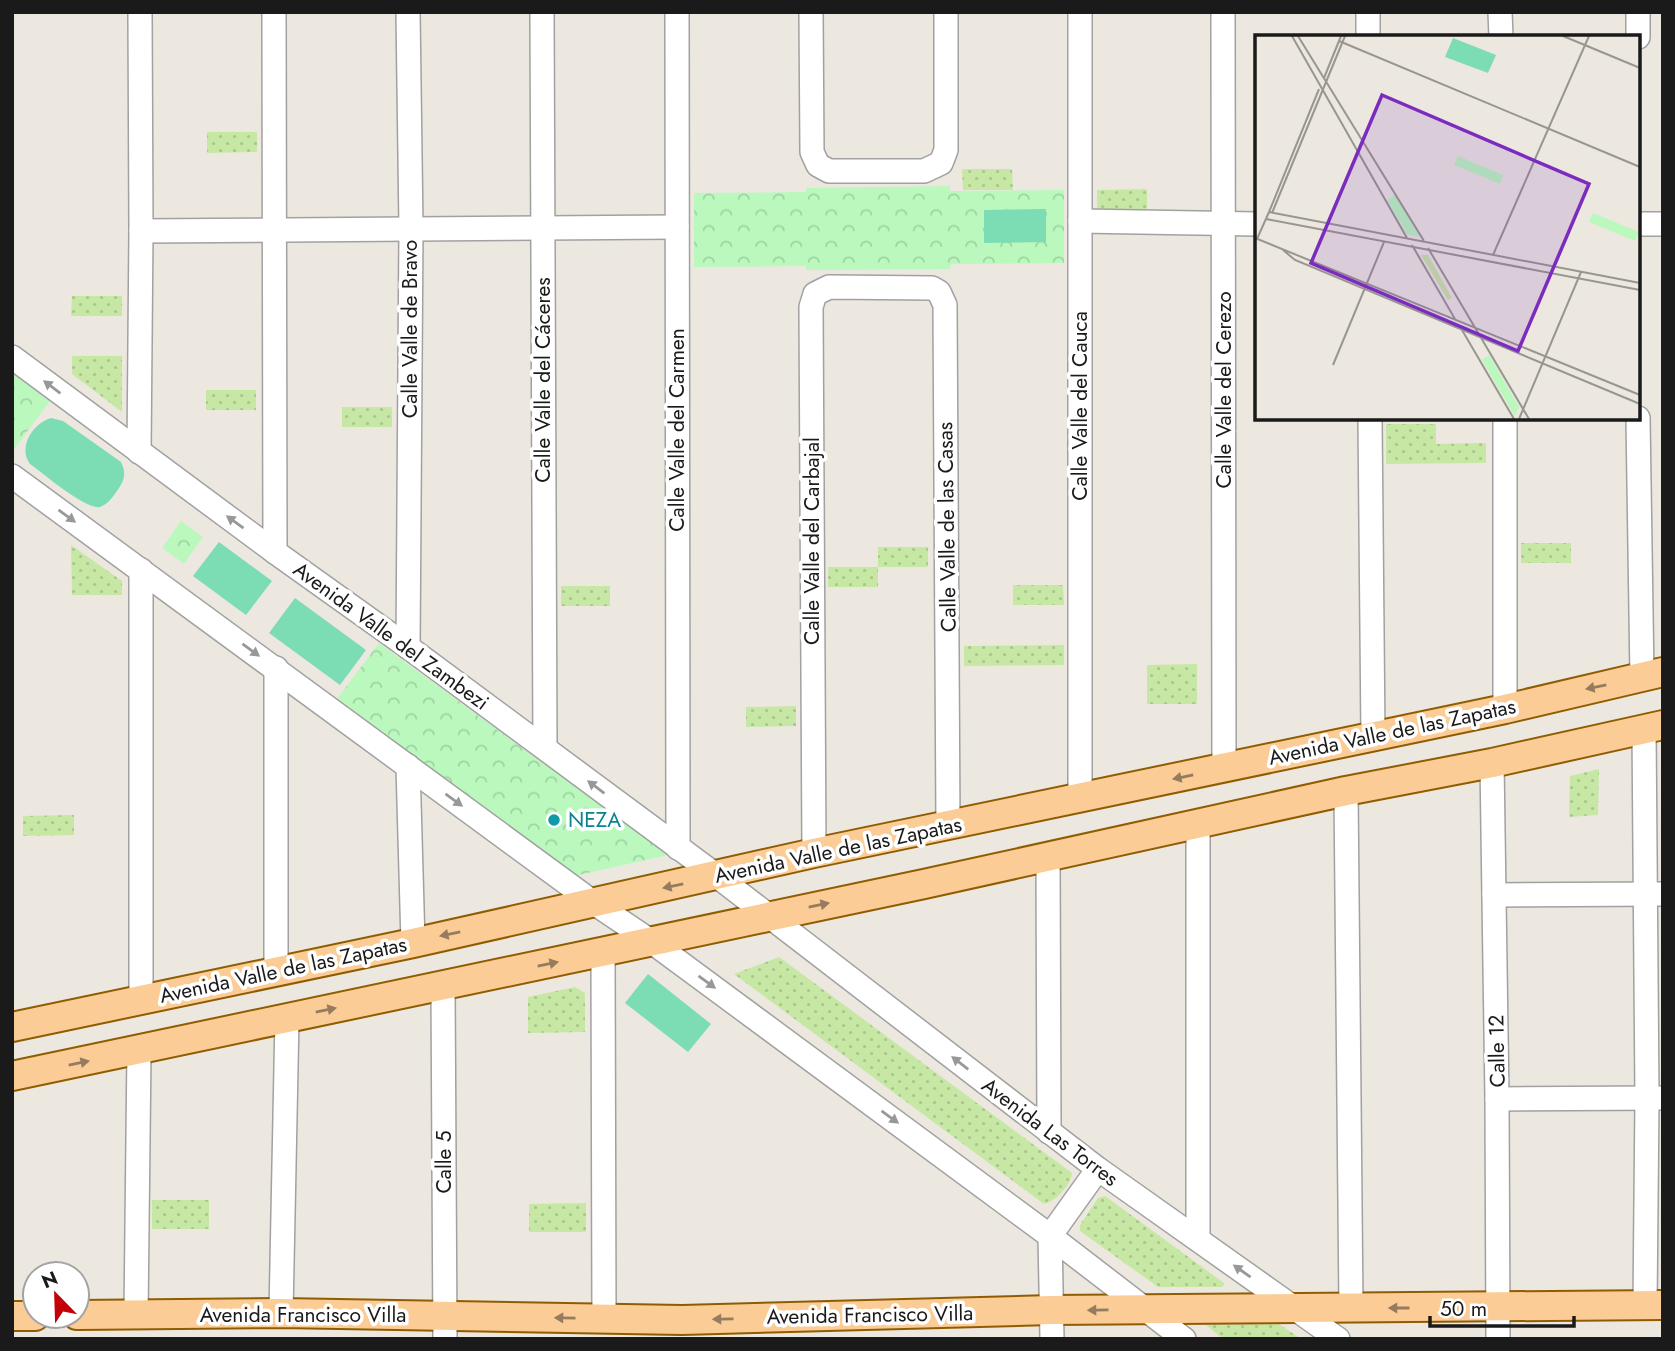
<svg xmlns="http://www.w3.org/2000/svg" width="1675" height="1351" font-family="Jost,sans-serif">
	<style>
		.grass { fill: url(#grass-dots) }
		.park { fill: url(#park-crowns) }
		.pitch { fill: #7cdcb4 }
		.lines { fill: none; stroke-linecap: round; stroke-linejoin: round }
		.minor-casing { stroke: #a1a1a1; stroke-width: 26 }
		.major-casing { stroke: #905c01; stroke-width: 32 }
		.minor { stroke: #fff; stroke-width: 23 }
		.major { stroke: #fbcc96; stroke-width: 28 }
		.oneway { fill: #989898 }
		.oneway2 { fill: #967c5e }
		.culture-dot { fill: #0f9aa8; stroke: #fff; stroke-width: 2.5 }
		.labels { text-anchor: middle; stroke-width: 7; stroke-linejoin: round; paint-order: stroke }
		.street-label { font-size: 21px; fill: #1a1a1a; stroke: #fff }
		.culture-label { font-size: 21px; fill: #0d838f; stroke: #fff; text-anchor: start }
		.inset-road { fill: none; stroke: #989690; stroke-width: 2 }
		.view { fill: #7b2cbf; fill-opacity: 0.15; stroke: #7b2cbf; stroke-width: 3.5 }
		.inset-edge { fill: none; stroke: #1a1a1a; stroke-width: 3.5 }
	</style>
	<defs>
		<pattern id="grass-dots" width="8" height="8" patternUnits="userSpaceOnUse" patternTransform="scale(1.75)"><rect width="8" height="8" fill="#c7e8a4"/><path d="M2 2h.1M6 6h.1" fill="none" stroke="#aac68d" stroke-width="1.8" stroke-linecap="round"/></pattern>
		<pattern id="park-crowns" width="20" height="18" patternUnits="userSpaceOnUse" patternTransform="scale(1.75)"><rect width="20" height="18" fill="#baf8bd"/><path d="M2 6a3 3 0 1 1 6 0M12 15a3 3 0 1 1 6 0" fill="none" stroke="#9fd4a2"/></pattern>
	</defs>
	<rect width="100%" height="100%" fill="#ece8df"/>
	<g class="grass">
		<path d="M 207,132 L 257,132 L 257,152 L 207,153 Z"/>
		<path d="M 962,169 L 1012,169 L 1013,190 L 963,190 Z"/>
		<path d="M 1147,189 L 1147,209 L 1097,210 L 1097,190 Z"/>
		<path d="M 72,296 L 122,296 L 122,316 L 71,316 Z"/>
		<path d="M 72,356 L 122,356 L 122,412 L 72,374 Z"/>
		<rect x="206" y="390" width="50" height="20"/>
		<rect x="342" y="407" width="50" height="20"/>
		<path d="M 1386,424 L 1436,424 L 1436,444 L 1486,443 L 1486,463 L 1386,464 Z"/>
		<rect x="1521" y="543" width="50" height="20"/>
		<path d="M 71,545 L 122,581 L 122,595 L 72,595 Z"/>
		<path d="M 878,547 L 928,547 L 928,567 L 878,567 L 878,587 L 828,587 L 828,567 L 878,567 Z"/>
		<path d="M 1013,585 L 1063,585 L 1064,605 L 1013,605 Z"/>
		<rect x="561" y="586" width="49" height="20"/>
		<path d="M 1064,645 L 1064,665 L 964,666 L 964,646 Z"/>
		<path d="M 1197,664 L 1197,704 L 1147,704 L 1147,665 Z"/>
		<path d="M 796,706 L 796,726 L 746,727 L 746,707 Z"/>
		<path d="M 1599,769 L 1598,815 L 1569,817 L 1570,776 Z"/>
		<path d="M 74,815 L 74,835 L 23,836 L 23,816 Z"/>
		<path d="M 779,957 L 1072,1173 C 1071,1185 1056,1201 1044,1204 L 734,974 Z"/>
		<path d="M 575,987 L 585,993 L 585,1032 L 528,1033 L 528,997 Z"/>
		<path d="M 1105,1196 L 1224,1283 L 1224,1285 L 1222,1287 L 1158,1287 L 1080,1231 L 1080,1225 L 1098,1198 Z"/>
		<rect x="152" y="1200" width="57" height="29"/>
		<path d="M 586,1203 L 586,1232 L 529,1232 L 529,1204 Z"/>
		<path d="M 1279,1324 L 1301,1339 L 1223,1339 L 1206,1325 Z"/>
	</g>
	<g class="park">
		<path d="M 950,186 L 950,191 L 1064,190 L 1064,263 L 951,264 L 950,269 L 806,270 L 806,266 L 694,267 L 694,193 L 806,192 L 806,188 Z"/>
		<path d="M 12,373 L 50,401 L 12,452 Z"/>
		<path d="M 181,521 L 203,537 L 184,564 L 162,548 Z"/>
		<path d="M 379,643 L 668,855 L 574,876 L 337,699 Z"/>
	</g>
	<g class="pitch">
		<path d="M 1046,209 L 1046,242 L 984,243 L 984,210 Z"/>
		<path d="M 51,418 L 63,421 L 121,462 C 126,472 125,479 119,488 C 114,495 109,504 100,507 C 86,510 44,474 30,464 C 18,447 32,424 51,418 Z"/>
		<path d="M 219,542 L 272,581 L 246,615 L 193,576 Z"/>
		<path d="M 295,598 L 366,650 L 340,685 L 269,633 Z"/>
		<path d="M 648,974 L 711,1024 L 688,1052 L 625,1003 Z"/>
	</g>
	<g class="lines">
		<g class="minor-casing">
			<g id="minor">
				<path d="M 274,12 L 275,552"/>
				<path d="M 408,12 L 411,228 L 408,647"/>
				<path d="M 542,12 L 545,748"/>
				<path d="M 677,12 L 678,848"/>
				<path d="M 811,12 L 812,152 L 818,165 L 829,171 L 924,171 L 941,163 L 946,150 L 946,12"/>
				<path d="M 1080,12 L 1080,799"/>
				<path d="M 1223,12 L 1224,769"/>
				<path d="M 1368,12 L 1368,37"/>
				<path d="M 1500,12 L 1501,37"/>
				<path d="M 1638,37 L 1638,12"/>
				<path d="M 1080,221 L 1257,224"/>
				<path d="M 1638,224 L 1663,224"/>
				<path d="M 141,231 L 677,227"/>
				<path d="M 12,357 L 275,552 L 408,647 L 717,876 L 1098,1169 L 1338,1339"/>
				<path d="M 1370,418 L 1373,737"/>
				<path d="M 1505,418 L 1505,709"/>
				<path d="M 1638,418 L 1642,677"/>
				<path d="M 139,452 L 141,231 L 140,12"/>
				<path d="M 12,476 L 594,903 L 652,942 L 1050,1236 L 1184,1339"/>
				<path d="M 141,570 L 141,999"/>
				<path d="M 1644,729 L 1647,1098 L 1645,1306"/>
				<path d="M 1492,763 L 1497,1099 L 1498,1339"/>
				<path d="M 408,766 L 413,943"/>
				<path d="M 1346,791 L 1351,1308"/>
				<path d="M 1198,824 L 1198,1239"/>
				<path d="M 814,853 L 811,307 L 815,294 L 829,287 L 932,288 L 939,292 L 945,305 L 948,826"/>
				<path d="M 1048,856 L 1049,1132"/>
				<path d="M 1494,895 L 1663,894"/>
				<path d="M 603,953 L 604,1318"/>
				<path d="M 276,971 L 276,668"/>
				<path d="M 443,986 L 445,1339"/>
				<path d="M 1497,1099 L 1662,1098"/>
				<path d="M 281,1313 L 287,1018"/>
				<path d="M 136,1315 L 139,1050"/>
				<path d="M 1052,1339 L 1050,1236 L 1098,1169"/>
			</g>
		</g>
		<g class="major-casing">
			<g id="major">
				<path d="M 12,1027 L 413,943 L 814,853 L 1505,709 L 1663,672"/>
				<path d="M 12,1076 L 924,884 L 1346,791 L 1492,763 L 1663,725"/>
				<path d="M 77,1315 L 281,1313 L 682,1320 L 1051,1310 L 1663,1305"/>
				<path d="M 12,1316 L 35,1316"/>
			</g>
		</g>
		<use href="#minor" class="minor"/>
		<use href="#major" class="major"/>
	</g>
	<defs><path id="oneway-solid" d="M-6-.8H1V-3.2L6.5 0L1 3.2V.8H-6Z" transform="scale(1.75)"/></defs>
	<g class="oneway">
		<use href="#oneway-solid" transform="translate(52 387) rotate(-143)"/>
		<use href="#oneway-solid" transform="translate(67 516) rotate(36)"/>
		<use href="#oneway-solid" transform="translate(235 522) rotate(-144)"/>
		<use href="#oneway-solid" transform="translate(251 650) rotate(36)"/>
		<use href="#oneway-solid" transform="translate(596 787) rotate(-143)"/>
		<use href="#oneway-solid" transform="translate(454 800) rotate(36)"/>
		<use href="#oneway-solid" transform="translate(707 982) rotate(36)"/>
		<use href="#oneway-solid" transform="translate(960 1063) rotate(-142)"/>
		<use href="#oneway-solid" transform="translate(890 1117) rotate(36)"/>
		<use href="#oneway-solid" transform="translate(1242 1271) rotate(-145)"/>
	</g>
	<g class="oneway2">
		<use href="#oneway-solid" transform="translate(1596 687) rotate(168)"/>
		<use href="#oneway-solid" transform="translate(1183 777) rotate(168)"/>
		<use href="#oneway-solid" transform="translate(673 886) rotate(168)"/>
		<use href="#oneway-solid" transform="translate(819 905) rotate(-11)"/>
		<use href="#oneway-solid" transform="translate(450 934) rotate(168)"/>
		<use href="#oneway-solid" transform="translate(548 964) rotate(-12)"/>
		<use href="#oneway-solid" transform="translate(326 1010) rotate(-12)"/>
		<use href="#oneway-solid" transform="translate(79 1063) rotate(-12)"/>
		<use href="#oneway-solid" transform="translate(1399 1308) rotate(180)"/>
		<use href="#oneway-solid" transform="translate(1098 1310) rotate(179)"/>
		<use href="#oneway-solid" transform="translate(565 1318) rotate(-179)"/>
		<use href="#oneway-solid" transform="translate(723 1319) rotate(179)"/>
	</g>
	<circle class="culture-dot" cx="554" cy="820" r="7"/>
	<g class="labels">
		<g class="street-label">
			<text transform="translate(410 329) rotate(-90)" y="7">Calle Valle de Bravo</text>
			<text transform="translate(543 380) rotate(-90)" y="7">Calle Valle del Cáceres</text>
			<text transform="translate(1224 390) rotate(-90)" y="7">Calle Valle del Cerezo</text>
			<text transform="translate(1080 406) rotate(-90)" y="7">Calle Valle del Cauca</text>
			<text transform="translate(677 430) rotate(-90)" y="7">Calle Valle del Carmen</text>
			<text transform="translate(947 527) rotate(-91)" y="7">Calle Valle de las Casas</text>
			<text transform="translate(812 541) rotate(-90)" y="7">Calle Valle del Carbajal</text>
			<text transform="translate(391 636) rotate(36)" y="7">Avenida Valle del Zambezi</text>
			<text transform="translate(1392 732) rotate(-12)" y="7">Avenida Valle de las Zapatas</text>
			<text transform="translate(838 850) rotate(-12)" y="7">Avenida Valle de las Zapatas</text>
			<text transform="translate(283 970) rotate(-12)" y="7">Avenida Valle de las Zapatas</text>
			<text transform="translate(1497 1051) rotate(-91)" y="7">Calle 12</text>
			<text transform="translate(1050 1132) rotate(37)" y="7">Avenida Las Torres</text>
			<text transform="translate(444 1162) rotate(-90)" y="7">Calle 5</text>
			<text x="303" y="1322">Avenida Francisco Villa</text>
			<text transform="translate(870 1315) rotate(-1)" y="7">Avenida Francisco Villa</text>
		</g>
		<g class="culture-label">
			<text x="568" y="827">NEZA</text>
		</g>
	</g>
	<g transform="translate(1255 35)">
		<rect width="385" height="385" fill="#ece8df"/>
		<path d="M 166,220 L 173,220 L 197,263 L 193,265 Z" fill="#c7e8a4"/>
		<path d="M 203,121 L 248,140 L 245,149 L 199,130 ZM 140,160 L 165,202 L 152,199 L 132,165 ZM 338,178 L 384,197 L 380,206 L 334,187 ZM 234,320 L 264,372 L 260,381 L 227,325 Z" fill="#baf8bd"/>
		<path d="M 198,3 L 241,20 L 233,38 L 190,22 Z" fill="#7cdcb4"/>
		<path class="inset-road" d="M 37,1 L 152,203M 43,1 L 169,206M 308,1 L 385,33M 84,6 L 385,132M 69,43 L 86,1M 14,177 L 64,54M 17,178 L 90,1M 11,184 L 385,255M 0,203 L 385,360M 2,204 L 14,177 L 385,248M 157,210 L 200,284M 173,213 L 274,384M 28,215 L 40,225 L 385,369M 238,220 L 334,1M 207,295 L 259,384M 78,330 L 129,207M 264,384 L 326,237"/>
		<path class="view" d="M 127,60 L 334,149 L 263,316 L 56,228 Z"/>
		<rect width="385" height="385" class="inset-edge"/>
	</g>
	<rect width="1675" height="1351" fill="none" stroke="#1a1a1a" stroke-width="28"/>
	<g transform="translate(56 1295) rotate(337)"><circle r="33" fill="#ffffff" stroke="#a3a3a3" stroke-width="2"/>
	<path d="M0-5L12 26L0 18L-12 26Z" fill="#c40107"/>
	<text y="-10" font-size="19" font-weight="bold" text-anchor="middle" fill="#1a1a1a">N</text>
	</g>
	<path d="M1430 1316v10h144v-10" fill="none" stroke="#1a1a1a" stroke-width="3.5"/>
	<text x="1440" y="1316" font-size="21" fill="#1a1a1a" stroke="#ffffff" stroke-width="5" paint-order="stroke">50 m</text>
</svg>
